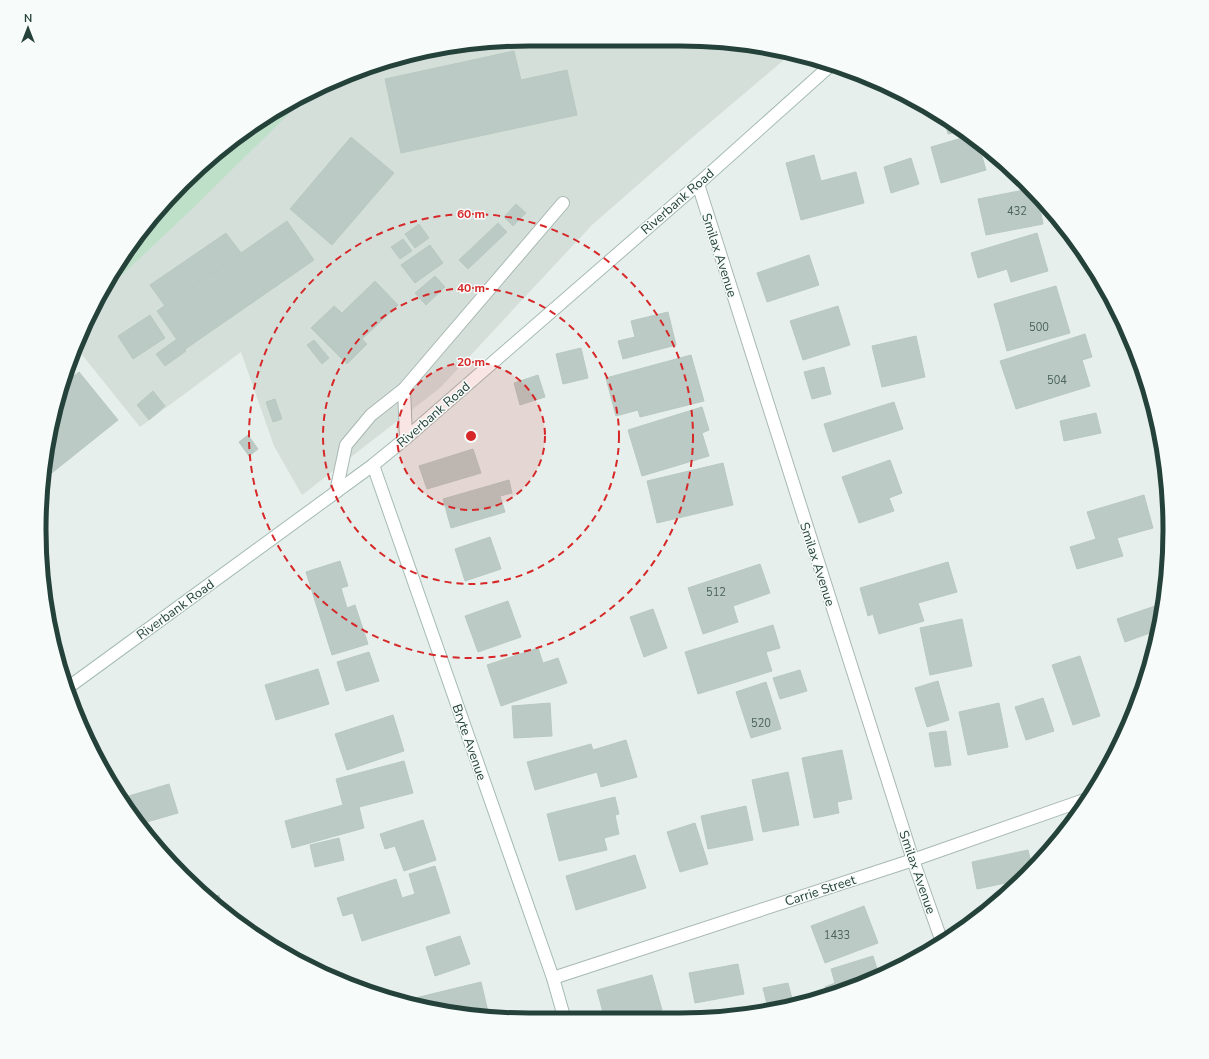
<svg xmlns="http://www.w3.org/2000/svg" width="1209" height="1059" font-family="'Nunito Sans',sans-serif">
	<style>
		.built { fill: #d4dfda }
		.green { fill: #bfe0c8 }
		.building { fill: #bbcac4; stroke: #b8c9c2 }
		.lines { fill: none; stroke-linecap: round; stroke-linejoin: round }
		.lane-casing { stroke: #a8b8b2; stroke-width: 14 }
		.street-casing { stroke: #a8b8b2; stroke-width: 14 }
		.secondary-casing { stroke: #a4bbb3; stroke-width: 14 }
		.lane { stroke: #fff; stroke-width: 12 }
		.street { stroke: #fff; stroke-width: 12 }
		.secondary { stroke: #fff; stroke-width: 12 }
		.ring { fill: none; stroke: #d62828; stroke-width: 2; stroke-dasharray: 7 5 }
		.labels { text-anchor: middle; stroke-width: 3; stroke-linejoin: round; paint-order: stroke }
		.number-label { font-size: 11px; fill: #4a645c }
		.street-label { font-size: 13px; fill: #24423a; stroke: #f7fbf9 }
		.rim { fill: none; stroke: #24423a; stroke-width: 5 }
		.centre { fill: #d62828; stroke: #f7fbf9; stroke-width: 2 }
		.ring-label { font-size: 12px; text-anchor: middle; font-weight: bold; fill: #d62828; stroke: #f7fbf9; stroke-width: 3; stroke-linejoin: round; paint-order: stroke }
	</style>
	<rect width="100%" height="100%" fill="#e6efeb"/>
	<path class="built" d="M 529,39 L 711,40 L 775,48 L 792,53 L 687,142 L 592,225 L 440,388 L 302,495 L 274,446 L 241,352 L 140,427 L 75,346 L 76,342 L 127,255 L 220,152 L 312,90 L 403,56 Z"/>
	<path class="green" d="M 314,89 L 190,211 L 106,290 L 140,231 L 206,161 Z"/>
	<g class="building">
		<path d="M 514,51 L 521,80 L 567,70 L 577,115 L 401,153 L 385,79 Z"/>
		<path d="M 945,119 L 961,131 L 948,134 Z"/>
		<path d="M 969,136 L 978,143 L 986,170 L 941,183 L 931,147 Z"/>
		<path d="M 351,137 L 394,173 L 332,245 L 290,209 Z"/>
		<path d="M 814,155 L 821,181 L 856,172 L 864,203 L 801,220 L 786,163 Z"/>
		<path d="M 911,158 L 919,184 L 891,193 L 884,167 Z"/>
		<path d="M 1029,189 L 1038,198 L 1043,224 L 986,235 L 978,199 Z"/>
		<path d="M 516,204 L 526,213 L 513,226 L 504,217 Z"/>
		<path d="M 287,221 L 314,260 L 184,350 L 157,311 Z"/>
		<path d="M 498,223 L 507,232 L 468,269 L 459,260 Z"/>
		<path d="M 419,224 L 429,238 L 415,248 L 405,234 Z"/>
		<path d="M 226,233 L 241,253 L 165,306 L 150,285 Z"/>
		<path d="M 1037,233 L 1048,271 L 1011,282 L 1007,269 L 978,278 L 971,253 Z"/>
		<path d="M 403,239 L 412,251 L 400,259 L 391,247 Z"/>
		<path d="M 430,245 L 443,263 L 415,283 L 401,265 Z"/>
		<path d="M 809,255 L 819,285 L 767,302 L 757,273 Z"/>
		<path d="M 435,276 L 445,287 L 426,305 L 415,293 Z"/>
		<path d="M 375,281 L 398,305 L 362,339 L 367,344 L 347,364 L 311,328 L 334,306 L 342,313 Z"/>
		<path d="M 1056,286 L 1070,333 L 1007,351 L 994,304 Z"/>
		<path d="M 838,306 L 850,345 L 803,360 L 790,321 Z"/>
		<path d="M 668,312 L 676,345 L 623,359 L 618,341 L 635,337 L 631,321 Z"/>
		<path d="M 150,315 L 165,338 L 133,359 L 118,336 Z"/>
		<path d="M 1085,334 L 1092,357 L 1082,360 L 1090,386 L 1016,409 L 1000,361 Z"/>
		<path d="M 916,336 L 925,377 L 882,387 L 872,346 Z"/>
		<path d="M 177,339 L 186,351 L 165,366 L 156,354 Z"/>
		<path d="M 314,340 L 329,358 L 322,364 L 307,345 Z"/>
		<path d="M 581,348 L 588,378 L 563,384 L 556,354 Z"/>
		<path d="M 691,355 L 704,401 L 640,417 L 638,410 L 616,416 L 606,378 Z"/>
		<path d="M 824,367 L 831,394 L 812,399 L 804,372 Z"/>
		<path d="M 79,372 L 118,420 L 43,480 L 43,465 L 65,383 Z"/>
		<path d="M 538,375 L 545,397 L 520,405 L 514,383 Z"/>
		<path d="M 153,391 L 165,406 L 149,420 L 137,405 Z"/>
		<path d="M 275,399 L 282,419 L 273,422 L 266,402 Z"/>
		<path d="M 894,402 L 903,429 L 833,452 L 824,424 Z"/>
		<path d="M 702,407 L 709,430 L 702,433 L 709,456 L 642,476 L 628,430 Z"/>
		<path d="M 1096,413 L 1101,433 L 1064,441 L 1060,421 Z"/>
		<path d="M 248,435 L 258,449 L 249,456 L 239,442 Z"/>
		<path d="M 473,449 L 481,473 L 427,489 L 419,466 Z"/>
		<path d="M 890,460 L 902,493 L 889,498 L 894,511 L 859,523 L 842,477 Z"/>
		<path d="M 723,463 L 733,505 L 657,523 L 647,481 Z"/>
		<path d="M 509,480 L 512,493 L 500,496 L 505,512 L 451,528 L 443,499 Z"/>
		<path d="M 1144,495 L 1153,528 L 1117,538 L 1123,556 L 1077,569 L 1070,547 L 1096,539 L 1087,512 Z"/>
		<path d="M 490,537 L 501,569 L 465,581 L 455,549 Z"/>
		<path d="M 340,561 L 348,586 L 341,588 L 347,608 L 355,605 L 368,644 L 332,655 L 306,572 Z"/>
		<path d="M 948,562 L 957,592 L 918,603 L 924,621 L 879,634 L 873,614 L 868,616 L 860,588 Z"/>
		<path d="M 760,564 L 770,593 L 733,606 L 738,622 L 703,634 L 688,588 Z"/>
		<path d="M 508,601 L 521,637 L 478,652 L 465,616 Z"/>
		<path d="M 1161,604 L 1158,630 L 1125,642 L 1117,619 Z"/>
		<path d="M 653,609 L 667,648 L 644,657 L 630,617 Z"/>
		<path d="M 962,619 L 972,666 L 930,675 L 920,628 Z"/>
		<path d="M 773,625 L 780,648 L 766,652 L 772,671 L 698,694 L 685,652 Z"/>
		<path d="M 538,648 L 543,663 L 558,658 L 567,683 L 501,706 L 487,665 Z"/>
		<path d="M 369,652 L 379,681 L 346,691 L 337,662 Z"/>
		<path d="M 1080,656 L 1100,716 L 1073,725 L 1052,665 Z"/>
		<path d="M 1152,660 L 1147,674 L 1144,662 Z"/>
		<path d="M 318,669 L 329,704 L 276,720 L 265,685 Z"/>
		<path d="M 800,670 L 807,691 L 780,699 L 773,678 Z"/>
		<path d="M 938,681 L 949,720 L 927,727 L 915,688 Z"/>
		<path d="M 766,682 L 781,729 L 751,738 L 736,692 Z"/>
		<path d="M 1043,698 L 1054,731 L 1026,740 L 1015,707 Z"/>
		<path d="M 550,703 L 552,736 L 514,738 L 512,706 Z"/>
		<path d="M 999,703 L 1008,747 L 968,755 L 959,712 Z"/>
		<path d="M 393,715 L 404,751 L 347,770 L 335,734 Z"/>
		<path d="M 946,731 L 951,765 L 935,767 L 929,733 Z"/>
		<path d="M 626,740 L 637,777 L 601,787 L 597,772 L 535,790 L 527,762 L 591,744 L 593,750 Z"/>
		<path d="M 842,750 L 852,799 L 837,802 L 839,813 L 814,818 L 802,758 Z"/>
		<path d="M 404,761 L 413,793 L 359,807 L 364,828 L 292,848 L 285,821 L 343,805 L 336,779 Z"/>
		<path d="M 788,772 L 799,825 L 763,832 L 752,780 Z"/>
		<path d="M 169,784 L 178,813 L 140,824 L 122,798 Z"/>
		<path d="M 615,797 L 619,814 L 615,815 L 619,834 L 604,838 L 607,850 L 559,861 L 547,814 Z"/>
		<path d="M 746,806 L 753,840 L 708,849 L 701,816 Z"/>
		<path d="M 423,820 L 436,860 L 404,871 L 395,846 L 385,849 L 380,834 Z"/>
		<path d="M 695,823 L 708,864 L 680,872 L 667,832 Z"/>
		<path d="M 339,838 L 344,860 L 315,867 L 310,845 Z"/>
		<path d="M 1028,850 L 1032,867 L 1020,880 L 977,889 L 972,862 Z"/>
		<path d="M 635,855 L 646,888 L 576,910 L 566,876 Z"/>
		<path d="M 435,866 L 450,913 L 362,941 L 353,913 L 343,916 L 337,898 L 396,879 L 402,898 L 415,894 L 409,874 Z"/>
		<path d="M 219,895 L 222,907 L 211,897 Z"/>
		<path d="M 864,906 L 878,943 L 825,963 L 811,926 Z"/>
		<path d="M 460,936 L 470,964 L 435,976 L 426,947 Z"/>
		<path d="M 873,956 L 879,975 L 837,994 L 827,996 L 825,987 L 835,983 L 831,969 Z"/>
		<path d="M 738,964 L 744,994 L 695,1003 L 689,973 Z"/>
		<path d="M 652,975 L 662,1010 L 630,1019 L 605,1020 L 597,990 Z"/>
		<path d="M 481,982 L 489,1016 L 434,1011 L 403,1001 Z"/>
		<path d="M 788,983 L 793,1003 L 768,1008 L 763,988 Z"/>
		<path d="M 715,1011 L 717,1018 L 681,1019 Z"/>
	</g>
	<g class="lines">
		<g class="lane-casing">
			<g id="lane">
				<path d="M 406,438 L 404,389 L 563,203"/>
				<path d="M 336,492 L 346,445 L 371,415 L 404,389"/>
			</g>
		</g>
		<g class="street-casing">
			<g id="street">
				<path d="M 698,184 L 913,860 L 942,942"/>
				<path d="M 553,978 L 913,860 L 1087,799"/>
			</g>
		</g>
		<g class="secondary-casing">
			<g id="secondary">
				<path d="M 373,465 L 553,978 L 565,1020"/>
				<path d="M 66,689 L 373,465 L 406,438 L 698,184 L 832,64"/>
			</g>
		</g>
		<use href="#lane" class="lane"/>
		<use href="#street" class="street"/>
		<use href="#secondary" class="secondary"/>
	</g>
	<circle cx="471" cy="436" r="74" fill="#d62828" fill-opacity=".12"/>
	<g class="ring">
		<circle cx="471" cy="436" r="74"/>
		<circle cx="471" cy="436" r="148"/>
		<circle cx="471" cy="436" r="222"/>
	</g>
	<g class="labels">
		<g class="number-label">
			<text x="1017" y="215">432</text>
			<text x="1039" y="331">500</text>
			<text x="1057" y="384">504</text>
			<text x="716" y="596">512</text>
			<text x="761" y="727">520</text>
			<text x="837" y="939">1433</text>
		</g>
		<g class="street-label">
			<text transform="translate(677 201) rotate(-41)" y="5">Riverbank Road</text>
			<text transform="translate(720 255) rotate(72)" y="5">Smilax Avenue</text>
			<text transform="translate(433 414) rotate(-41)" y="5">Riverbank Road</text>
			<text transform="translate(818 564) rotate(72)" y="5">Smilax Avenue</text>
			<text transform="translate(175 609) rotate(-36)" y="5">Riverbank Road</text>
			<text transform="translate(470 742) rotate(71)" y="5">Bryte Avenue</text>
			<text transform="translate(918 872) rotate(71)" y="5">Smilax Avenue</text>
			<text transform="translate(820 890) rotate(-18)" y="5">Carrie Street</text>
		</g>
	</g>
	<path d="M0 0H1209V1059H0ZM529 46H680A483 483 0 0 1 1163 529V530A483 483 0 0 1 680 1013H529A483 483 0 0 1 46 530V529A483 483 0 0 1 529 46Z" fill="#f7fbf9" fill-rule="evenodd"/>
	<path class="rim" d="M529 46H680A483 483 0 0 1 1163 529V530A483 483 0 0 1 680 1013H529A483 483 0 0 1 46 530V529A483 483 0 0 1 529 46Z"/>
	<circle cx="471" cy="436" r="6" class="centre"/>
	<g class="ring-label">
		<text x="471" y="218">60 m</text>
		<text x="471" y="292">40 m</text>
		<text x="471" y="366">20 m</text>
	</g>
	<g transform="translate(28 28)" stroke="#f7fbf9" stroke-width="3" paint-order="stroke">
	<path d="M0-3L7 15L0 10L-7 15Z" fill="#24423a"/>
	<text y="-6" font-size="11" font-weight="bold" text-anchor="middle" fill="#24423a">N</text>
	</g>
</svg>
